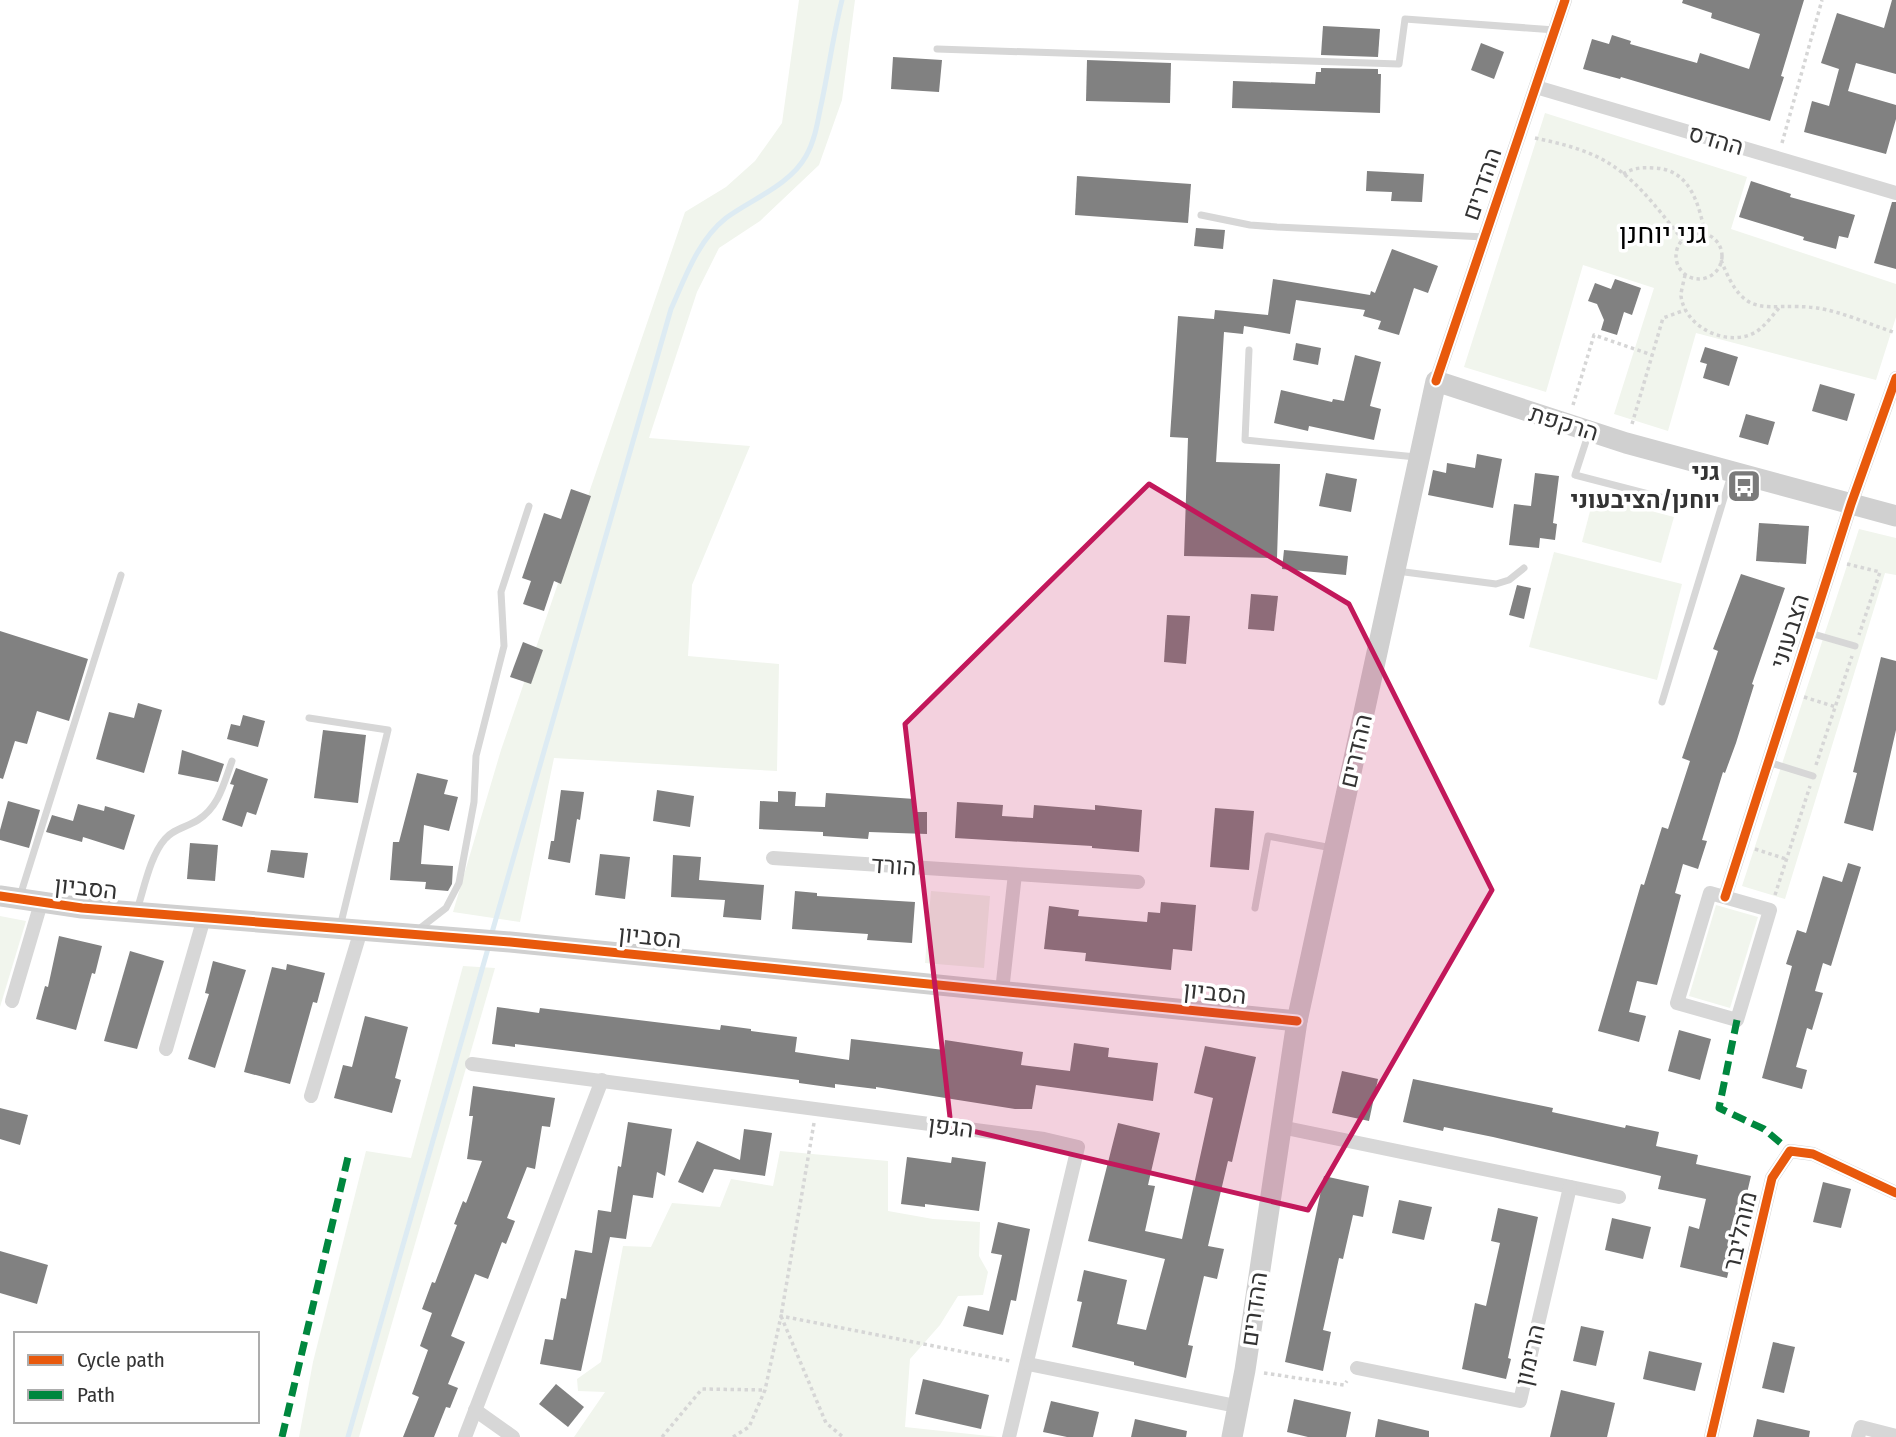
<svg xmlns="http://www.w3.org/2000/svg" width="1896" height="1437" font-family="'Fira Sans Condensed',Heebo,sans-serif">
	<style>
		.green { fill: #f1f5ed }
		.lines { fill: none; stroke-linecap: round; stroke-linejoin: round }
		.stream { stroke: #ddebf3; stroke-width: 5 }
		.building { fill: #818181 }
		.path { stroke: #d6d6d6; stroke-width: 3.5; stroke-dasharray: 3.5 3.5; stroke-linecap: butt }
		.lane { stroke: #d7d7d7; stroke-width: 7 }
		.street { stroke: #d7d7d7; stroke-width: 14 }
		.secondary { stroke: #d0d0d0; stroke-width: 21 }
		.quiet { stroke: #00873e; stroke-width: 7; stroke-dasharray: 14 7; stroke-linecap: butt }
		.cycleway-casing { stroke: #fff; stroke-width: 13 }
		.cycleway { stroke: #e8590c; stroke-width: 9 }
		.marked { fill: #c2185b; fill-opacity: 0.2; stroke: #c2185b; stroke-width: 5; stroke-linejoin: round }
		.labels { text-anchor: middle; stroke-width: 7; stroke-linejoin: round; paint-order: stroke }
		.street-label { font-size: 24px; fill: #333; stroke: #fff }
		.poi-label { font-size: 24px; font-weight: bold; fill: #333; stroke: #fff; text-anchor: end }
		.quarter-label { font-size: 28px; fill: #000; stroke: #fff }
	</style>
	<rect width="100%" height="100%" fill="#fff"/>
	<g class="green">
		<path d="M 799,0 L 855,0 L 842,100 L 819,165 L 760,221 L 719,248 L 697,292 L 649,438 L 750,446 L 692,585 L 688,656 L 779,664 L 777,771 L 554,758 L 520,922 L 453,912 L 501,750 L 685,212 L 726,187 L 755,161 L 782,123 Z"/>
		<path d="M 1545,113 L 1747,177 L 1731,229 L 1896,284 L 1896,317 L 1876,380 L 1696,333 L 1668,431 L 1614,414 L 1654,288 L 1583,265 L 1546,392 L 1464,367 Z"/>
		<path d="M 1594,496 L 1674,517 L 1661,563 L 1582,542 Z"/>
		<path d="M 1859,529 L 1896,538 L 1896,575 L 1885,573 L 1785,899 L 1742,886 Z"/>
		<path d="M 1554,552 L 1682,584 L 1657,680 L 1529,647 Z"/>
		<path d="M 931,891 L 990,896 L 984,968 L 925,963 Z"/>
		<path d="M 1716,905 L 1758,917 L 1730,1008 L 1689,996 Z"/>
		<path d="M 0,916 L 26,921 L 0,1007 Z"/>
		<path d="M 463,966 L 495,968 L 359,1437 L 299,1437 L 313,1362 L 366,1151 L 411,1158 Z"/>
		<path d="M 780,1151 L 888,1161 L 888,1211 L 933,1219 L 980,1222 L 979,1256 L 988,1272 L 983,1295 L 958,1296 L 940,1325 L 910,1359 L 905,1427 L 998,1437 L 574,1437 L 605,1392 L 578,1391 L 577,1379 L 601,1362 L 623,1246 L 651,1247 L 672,1203 L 720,1207 L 731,1179 L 773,1186 Z"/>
	</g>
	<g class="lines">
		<g class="stream">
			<path d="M 491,936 L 671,309 C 685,278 698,240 726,218 C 752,199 790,185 806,156 C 814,142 817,126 820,110 C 828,74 833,36 842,0"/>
			<path d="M 348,1437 L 489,945"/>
		</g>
	</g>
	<g class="building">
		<path d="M 1683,0 L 1804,0 L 1781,76 L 1784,77 L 1770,121 L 1621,77 L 1620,79 L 1583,69 L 1592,39 L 1609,44 L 1612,35 L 1631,41 L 1630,44 L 1697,63 L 1700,53 L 1749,69 L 1760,34 L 1711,18 L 1712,13 L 1682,3 Z"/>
		<path d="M 1892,0 L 1896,0 L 1896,74 L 1856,63 L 1848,91 L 1896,105 L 1896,119 L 1886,154 L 1804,132 L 1812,101 L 1829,106 L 1839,69 L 1821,63 L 1837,13 L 1884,28 Z"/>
		<path d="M 1323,26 L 1380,29 L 1378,57 L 1321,55 Z"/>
		<path d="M 1481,43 L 1504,52 L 1494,79 L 1471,70 Z"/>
		<path d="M 893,57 L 942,60 L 939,92 L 891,89 Z"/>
		<path d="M 1087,60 L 1171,63 L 1170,103 L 1086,101 Z"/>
		<path d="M 1321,68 L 1378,69 L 1378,74 L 1381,74 L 1380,113 L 1232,108 L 1233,81 L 1315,84 L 1316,72 L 1321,72 Z"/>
		<path d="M 1367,171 L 1424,174 L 1422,202 L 1391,201 L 1392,192 L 1366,191 Z"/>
		<path d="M 1077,176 L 1191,184 L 1188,223 L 1075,215 Z"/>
		<path d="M 1751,181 L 1791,194 L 1790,197 L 1855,215 L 1848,238 L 1839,236 L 1836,249 L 1803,240 L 1804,237 L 1739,217 Z"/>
		<path d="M 1892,202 L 1896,202 L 1896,269 L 1874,263 Z"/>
		<path d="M 1196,228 L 1225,230 L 1223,249 L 1194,246 Z"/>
		<path d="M 1392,249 L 1438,266 L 1428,293 L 1414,288 L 1399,335 L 1378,329 L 1381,321 L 1363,316 L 1365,310 L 1296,300 L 1290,334 L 1244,326 L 1243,334 L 1224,332 L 1216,462 L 1280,464 L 1277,558 L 1184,556 L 1188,438 L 1170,437 L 1178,316 L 1214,319 L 1215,310 L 1268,315 L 1273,279 L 1370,295 L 1371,291 L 1375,293 Z"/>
		<path d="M 1615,279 L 1641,288 L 1632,315 L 1624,312 L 1617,335 L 1601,330 L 1604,320 L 1597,304 L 1588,301 L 1595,283 L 1611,289 Z"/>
		<path d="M 1296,343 L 1321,348 L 1318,365 L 1293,360 Z"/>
		<path d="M 1705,347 L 1738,357 L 1729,386 L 1703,378 L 1707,364 L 1700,362 Z"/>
		<path d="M 1355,355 L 1381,362 L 1370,406 L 1381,409 L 1374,440 L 1309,426 L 1308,431 L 1274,423 L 1281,390 L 1332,402 L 1333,399 L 1344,401 Z"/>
		<path d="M 1820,384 L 1855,394 L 1847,421 L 1812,411 Z"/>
		<path d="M 1746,414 L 1775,422 L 1768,445 L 1739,437 Z"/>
		<path d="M 1477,454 L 1502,459 L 1493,508 L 1428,495 L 1433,470 L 1446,473 L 1447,463 L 1475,468 Z"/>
		<path d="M 1326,473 L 1357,479 L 1351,512 L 1319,506 Z"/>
		<path d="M 1535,473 L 1559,476 L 1553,523 L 1557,524 L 1555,540 L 1540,538 L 1539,548 L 1509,545 L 1514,504 L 1531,506 Z"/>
		<path d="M 571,489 L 591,496 L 561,584 L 554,581 L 544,611 L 523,604 L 531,581 L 522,578 L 544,513 L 561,519 Z"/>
		<path d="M 1759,523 L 1809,526 L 1806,564 L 1756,561 Z"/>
		<path d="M 1284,550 L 1348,556 L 1346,575 L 1282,569 Z"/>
		<path d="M 1741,574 L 1785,588 L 1752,684 L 1754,685 L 1736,743 L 1725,773 L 1723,772 L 1702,840 L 1707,841 L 1698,869 L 1683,864 L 1675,893 L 1681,895 L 1657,985 L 1637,981 L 1629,1012 L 1646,1016 L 1639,1042 L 1598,1031 L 1641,884 L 1644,885 L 1662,827 L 1668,829 L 1690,761 L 1682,758 L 1718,651 L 1713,649 Z"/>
		<path d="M 1517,585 L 1531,588 L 1524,619 L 1509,615 Z"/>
		<path d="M 1251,594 L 1278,596 L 1274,631 L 1248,629 Z"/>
		<path d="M 1167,615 L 1190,616 L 1186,664 L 1164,662 Z"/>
		<path d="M 0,631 L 88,659 L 69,721 L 37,711 L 27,744 L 15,741 L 3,779 L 0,778 Z"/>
		<path d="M 523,642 L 543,650 L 531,684 L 510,677 Z"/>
		<path d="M 1881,657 L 1896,661 L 1896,730 L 1873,831 L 1844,823 L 1857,773 L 1853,772 Z"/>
		<path d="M 138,703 L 162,710 L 144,773 L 96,759 L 109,712 L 134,718 Z"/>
		<path d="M 243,715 L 265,721 L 258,747 L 227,739 L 231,724 L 240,726 Z"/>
		<path d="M 323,730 L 366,735 L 358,803 L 314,798 Z"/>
		<path d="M 182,750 L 224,764 L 218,782 L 178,774 Z"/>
		<path d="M 236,768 L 268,779 L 256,815 L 247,812 L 242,827 L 222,820 L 234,785 L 230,784 Z"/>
		<path d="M 417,773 L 448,780 L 444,794 L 458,797 L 449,831 L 424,825 L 421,864 L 453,866 L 452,884 L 448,891 L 425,889 L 426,882 L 390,880 L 393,842 L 399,842 Z"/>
		<path d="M 561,790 L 584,792 L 580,820 L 577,819 L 570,863 L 548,859 L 551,841 L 554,841 Z"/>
		<path d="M 657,790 L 694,796 L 690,827 L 653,821 Z"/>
		<path d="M 778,791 L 796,792 L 795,806 L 825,807 L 826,793 L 915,799 L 914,812 L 927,812 L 927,834 L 869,832 L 868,839 L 823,836 L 823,832 L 759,829 L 760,801 L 778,802 Z"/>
		<path d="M 8,801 L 40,810 L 29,848 L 0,840 L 0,830 Z"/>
		<path d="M 957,802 L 1003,805 L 1002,816 L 1033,818 L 1034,805 L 1095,810 L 1095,805 L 1142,810 L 1139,852 L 1092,848 L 1092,846 L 955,838 Z"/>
		<path d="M 78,804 L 104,811 L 105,806 L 135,815 L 124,850 L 83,837 L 82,842 L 46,832 L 52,815 L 73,821 Z"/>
		<path d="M 1215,808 L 1254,811 L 1249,870 L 1210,867 Z"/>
		<path d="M 190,843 L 218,845 L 215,881 L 187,879 Z"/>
		<path d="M 271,850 L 308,853 L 304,878 L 267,872 Z"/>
		<path d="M 600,854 L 630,857 L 625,899 L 595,895 Z"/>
		<path d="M 673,855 L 701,857 L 699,880 L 764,885 L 761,920 L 723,917 L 725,900 L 671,897 Z"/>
		<path d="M 1848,863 L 1861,867 L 1831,966 L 1823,963 L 1815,991 L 1823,993 L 1812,1030 L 1807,1028 L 1796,1067 L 1807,1070 L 1802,1089 L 1762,1078 L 1792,966 L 1786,964 L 1797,930 L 1806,933 L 1823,876 L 1842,882 Z"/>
		<path d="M 795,891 L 817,893 L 817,896 L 915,902 L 912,943 L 867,940 L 868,934 L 792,929 Z"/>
		<path d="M 1161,902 L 1196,905 L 1192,951 L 1173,949 L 1171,970 L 1085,961 L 1086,953 L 1044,949 L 1049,906 L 1079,910 L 1078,916 L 1147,922 L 1148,912 L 1160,913 Z"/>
		<path d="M 59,936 L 102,946 L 95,974 L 92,973 L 76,1030 L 36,1019 L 45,986 L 48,987 Z"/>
		<path d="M 130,951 L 164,961 L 137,1049 L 104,1041 Z"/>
		<path d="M 213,961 L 246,970 L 215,1068 L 188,1059 L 209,994 L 205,993 Z"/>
		<path d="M 287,964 L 325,973 L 317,1003 L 313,1002 L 290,1084 L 244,1072 L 272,967 L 286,970 Z"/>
		<path d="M 497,1007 L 539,1013 L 540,1008 L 720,1030 L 721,1025 L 751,1029 L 751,1031 L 797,1037 L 795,1052 L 849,1060 L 851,1039 L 944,1050 L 945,1040 L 1023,1052 L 1021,1065 L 1070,1071 L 1074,1043 L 1109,1048 L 1108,1057 L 1158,1063 L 1153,1101 L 1036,1085 L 1032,1109 L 1015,1109 L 876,1087 L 876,1089 L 835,1084 L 835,1088 L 799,1083 L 799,1080 L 745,1073 L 515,1044 L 515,1047 L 492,1044 Z"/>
		<path d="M 365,1016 L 408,1027 L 395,1078 L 401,1080 L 392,1113 L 334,1098 L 343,1065 L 352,1067 Z"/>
		<path d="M 1679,1030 L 1711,1039 L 1700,1080 L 1668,1071 Z"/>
		<path d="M 1205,1046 L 1256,1057 L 1232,1162 L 1228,1161 L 1208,1246 L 1224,1249 L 1217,1279 L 1204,1276 L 1188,1345 L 1193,1346 L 1186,1378 L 1134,1365 L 1134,1362 L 1072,1347 L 1082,1302 L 1077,1301 L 1084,1270 L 1127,1280 L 1117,1324 L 1146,1330 L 1165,1259 L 1088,1241 L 1118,1123 L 1160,1133 L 1148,1185 L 1155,1186 L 1145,1231 L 1182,1239 L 1213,1098 L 1194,1093 Z"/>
		<path d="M 1342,1071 L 1378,1079 L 1369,1121 L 1332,1113 Z"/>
		<path d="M 1413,1079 L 1553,1108 L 1552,1112 L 1625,1128 L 1626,1125 L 1659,1132 L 1656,1146 L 1698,1155 L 1696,1164 L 1751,1176 L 1727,1278 L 1680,1267 L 1689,1226 L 1699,1229 L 1706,1199 L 1658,1189 L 1661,1176 L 1493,1137 L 1444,1127 L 1443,1131 L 1403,1122 Z"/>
		<path d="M 473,1086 L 555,1098 L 550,1127 L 542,1126 L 535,1169 L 527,1167 L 507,1218 L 515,1221 L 506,1244 L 502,1242 L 488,1279 L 475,1274 L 451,1336 L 465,1342 L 448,1384 L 458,1388 L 450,1408 L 446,1407 L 434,1437 L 403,1437 L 419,1397 L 412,1394 L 428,1350 L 420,1346 L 432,1313 L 422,1309 L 432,1282 L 435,1283 L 457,1225 L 454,1224 L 463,1201 L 466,1203 L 482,1161 L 467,1159 L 473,1116 L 469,1116 Z"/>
		<path d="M 0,1108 L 28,1115 L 20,1145 L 0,1139 Z"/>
		<path d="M 628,1122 L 672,1129 L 665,1176 L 657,1172 L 653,1198 L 633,1195 L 626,1239 L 610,1237 L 581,1371 L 540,1364 L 545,1339 L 553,1340 L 561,1298 L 566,1299 L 575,1250 L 592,1253 L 598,1210 L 611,1212 L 618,1166 L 621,1167 Z"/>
		<path d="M 744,1129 L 772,1133 L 765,1176 L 714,1169 L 703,1193 L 678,1182 L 697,1141 L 740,1160 Z"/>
		<path d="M 907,1157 L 951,1163 L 952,1157 L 986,1162 L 979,1211 L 925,1204 L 925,1207 L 901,1204 Z"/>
		<path d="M 1324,1176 L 1369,1186 L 1363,1217 L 1353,1215 L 1343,1259 L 1339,1258 L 1323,1330 L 1331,1332 L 1323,1371 L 1285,1362 Z"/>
		<path d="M 1823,1182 L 1851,1189 L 1841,1228 L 1813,1222 Z"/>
		<path d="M 1399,1200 L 1432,1207 L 1424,1240 L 1392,1233 Z"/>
		<path d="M 1498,1208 L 1538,1217 L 1508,1358 L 1511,1359 L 1506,1379 L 1462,1369 L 1475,1303 L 1486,1306 L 1500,1243 L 1491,1241 Z"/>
		<path d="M 1612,1218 L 1651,1227 L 1643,1259 L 1605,1250 Z"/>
		<path d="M 998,1222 L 1030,1229 L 1016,1301 L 1011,1300 L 1003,1335 L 963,1326 L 968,1306 L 989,1311 L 1002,1255 L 991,1253 Z"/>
		<path d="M 0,1251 L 48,1265 L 37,1304 L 0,1293 Z"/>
		<path d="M 1581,1326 L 1604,1331 L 1596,1366 L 1573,1361 Z"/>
		<path d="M 1773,1342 L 1795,1347 L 1784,1393 L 1762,1388 Z"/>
		<path d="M 1649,1351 L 1702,1363 L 1695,1391 L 1643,1379 Z"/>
		<path d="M 923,1379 L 989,1395 L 981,1429 L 915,1414 Z"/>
		<path d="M 556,1384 L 584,1407 L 568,1427 L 539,1404 Z"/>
		<path d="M 1561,1390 L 1615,1403 L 1607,1437 L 1550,1437 Z"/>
		<path d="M 1294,1399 L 1351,1412 L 1346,1437 L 1308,1437 L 1287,1432 Z"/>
		<path d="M 1051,1401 L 1099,1412 L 1093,1437 L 1067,1437 L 1043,1432 Z"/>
		<path d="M 1135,1419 L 1187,1431 L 1186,1437 L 1131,1437 Z"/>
		<path d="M 1378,1419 L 1429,1431 L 1429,1437 L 1375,1437 Z"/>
		<path d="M 1757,1419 L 1810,1431 L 1809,1437 L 1753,1437 Z"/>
	</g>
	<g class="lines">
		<g class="path">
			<path d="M 1535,138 C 1563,144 1593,151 1616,168 C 1642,186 1663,216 1683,240"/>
			<path d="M 1782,143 L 1822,0"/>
			<path d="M 1623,174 C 1633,168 1642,167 1654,168 C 1690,169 1699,204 1705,234"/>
			<circle cx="1699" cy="256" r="23"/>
			<path d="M 1721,260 C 1746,324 1764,301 1817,308 C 1840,311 1874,326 1896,333"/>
			<path d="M 1685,275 C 1684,281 1681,290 1681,296 C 1685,328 1728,348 1756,332 C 1765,326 1772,316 1779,308"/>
			<path d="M 1573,405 L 1594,335 L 1652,355"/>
			<path d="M 1632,424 L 1663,318 L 1685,310"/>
			<path d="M 1847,564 L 1880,572 L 1859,635"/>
			<path d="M 1804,697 L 1836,707"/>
			<path d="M 1816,765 L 1852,656"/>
			<path d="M 1755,849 L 1786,859"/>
			<path d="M 1775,895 L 1810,786"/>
			<path d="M 814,1123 L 781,1316 L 826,1423 L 843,1437"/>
			<path d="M 1264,1373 L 1344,1385 L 1347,1381"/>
			<path d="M 662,1437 L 702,1389 L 765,1390"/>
			<path d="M 733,1437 L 749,1427 L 765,1390 L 781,1316 L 1010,1361"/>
		</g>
		<g class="lane">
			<path d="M 937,49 L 1399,64 L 1405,19 L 1555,30"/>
			<path d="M 1201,215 L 1250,225 L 1277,227 L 1485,237"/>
			<path d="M 1249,350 L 1245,440 L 1416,457"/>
			<path d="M 1588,435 L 1575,475 L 1683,503"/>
			<path d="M 1397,571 L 1496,584 L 1509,580 L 1524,568"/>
			<path d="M 1810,633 L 1855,646"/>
			<path d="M 1662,702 L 1731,475"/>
			<path d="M 309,718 L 388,730 L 340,927"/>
			<path d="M 1768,762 L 1813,776"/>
			<path d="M 20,896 L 121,575"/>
			<path d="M 1255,908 L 1268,836 L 1332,848"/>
			<path d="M 137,910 C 144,889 150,856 165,839 C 173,829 187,827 198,820 C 219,807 224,783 232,761"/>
			<path d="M 419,929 L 446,908 L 459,883 L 474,802 L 476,756 L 504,646 L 501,592 L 529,506"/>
		</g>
		<g class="street">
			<path d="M 1536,87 L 1896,193"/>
			<path d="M 1436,381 L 1565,0"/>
			<path d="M 773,858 L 1138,882"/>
			<path d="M 1710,893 L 1770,910 L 1737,1020 L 1677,1003 Z"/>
			<path d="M 1725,897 L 1851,504 L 1896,378"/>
			<path d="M 1002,991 L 1015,874"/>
			<path d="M 12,1001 L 41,903"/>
			<path d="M 166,1049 L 204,918"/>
			<path d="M 472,1064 L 1044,1139 L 1078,1147 L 1009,1437"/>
			<path d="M 311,1096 L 361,930"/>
			<path d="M 1281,1127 L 1619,1197"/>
			<path d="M 1028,1364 L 1236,1406"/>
			<path d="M 1357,1368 L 1520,1401 L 1570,1187"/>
			<path d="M 475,1410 L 513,1437"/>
			<path d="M 465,1437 L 602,1080"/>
			<path d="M 1711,1437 L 1772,1178 L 1790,1151 L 1813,1154 L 1896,1193"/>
			<path d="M 1858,1437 L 1861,1427 L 1896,1436"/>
		</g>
		<g class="secondary">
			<path d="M 0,896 L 82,908 L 510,942 L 1297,1021"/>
			<path d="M 1232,1437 L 1245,1370 L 1297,1021 L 1436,381 L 1626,443 L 1896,516"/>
		</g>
		<g class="quiet">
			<path d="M 1737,1020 L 1719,1108 L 1764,1129 L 1790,1151"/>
			<path d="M 282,1437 L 349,1153"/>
		</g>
		<g class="cycleway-casing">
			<g id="cycleway">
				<path d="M 1436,381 L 1565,0"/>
				<path d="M 0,896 L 82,908 L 510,942 L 1297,1021"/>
				<path d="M 1725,897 L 1851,504 L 1896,378"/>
				<path d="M 1711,1437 L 1772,1178 L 1790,1151 L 1813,1154 L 1896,1193"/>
			</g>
		</g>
		<use href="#cycleway" class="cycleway"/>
	</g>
	<path class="marked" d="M 1149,484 L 1349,604 L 1492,890 L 1308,1210 L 951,1126 L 905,724 Z"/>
	<defs>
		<g id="bus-square" transform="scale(1.75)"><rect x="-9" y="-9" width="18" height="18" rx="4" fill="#7a7a7a" stroke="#fff"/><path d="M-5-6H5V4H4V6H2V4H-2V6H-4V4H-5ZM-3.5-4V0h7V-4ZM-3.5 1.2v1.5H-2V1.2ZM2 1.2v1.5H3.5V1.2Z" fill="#fff"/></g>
	</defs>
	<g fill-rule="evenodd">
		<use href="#bus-square" x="1744" y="486"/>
	</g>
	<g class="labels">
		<g class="street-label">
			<text transform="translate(1716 140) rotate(16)" y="8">ההדס</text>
			<text transform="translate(1482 184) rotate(-71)" y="8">ההדרים</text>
			<text transform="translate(1564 423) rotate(17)" y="8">הרקפת</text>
			<text transform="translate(1790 631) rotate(-72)" y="8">הצבעוני</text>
			<text transform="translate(1356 751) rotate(-77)" y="8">ההדרים</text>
			<text transform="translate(894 866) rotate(4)" y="8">הורד</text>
			<text transform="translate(86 888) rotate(6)" y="8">הסביון</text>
			<text transform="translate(650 937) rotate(6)" y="8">הסביון</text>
			<text transform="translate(1215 993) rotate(6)" y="8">הסביון</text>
			<text transform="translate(951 1127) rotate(7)" y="8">הגפן</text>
			<text transform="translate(1740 1231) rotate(-77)" y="8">מוהליבר</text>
			<text transform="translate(1254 1309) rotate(-82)" y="8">ההדרים</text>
			<text transform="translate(1530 1355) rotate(-77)" y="8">הרימון</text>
		</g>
		<g class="poi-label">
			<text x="1720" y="480">גני<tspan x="1720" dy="28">יוחנן/הציבעוני</tspan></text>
		</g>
		<g class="quarter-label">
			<text x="1663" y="243">גני יוחנן</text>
		</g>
	</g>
	<rect x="14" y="1332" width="245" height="91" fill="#ffffff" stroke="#adadad" stroke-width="2"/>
	<rect x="28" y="1355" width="35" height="10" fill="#e8590c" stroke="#adadad" stroke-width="2"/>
	<text x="77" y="1367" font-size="21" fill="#333333">Cycle path</text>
	<rect x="28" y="1390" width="35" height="10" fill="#00873e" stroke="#adadad" stroke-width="2"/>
	<text x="77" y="1402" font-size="21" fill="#333333">Path</text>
</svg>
